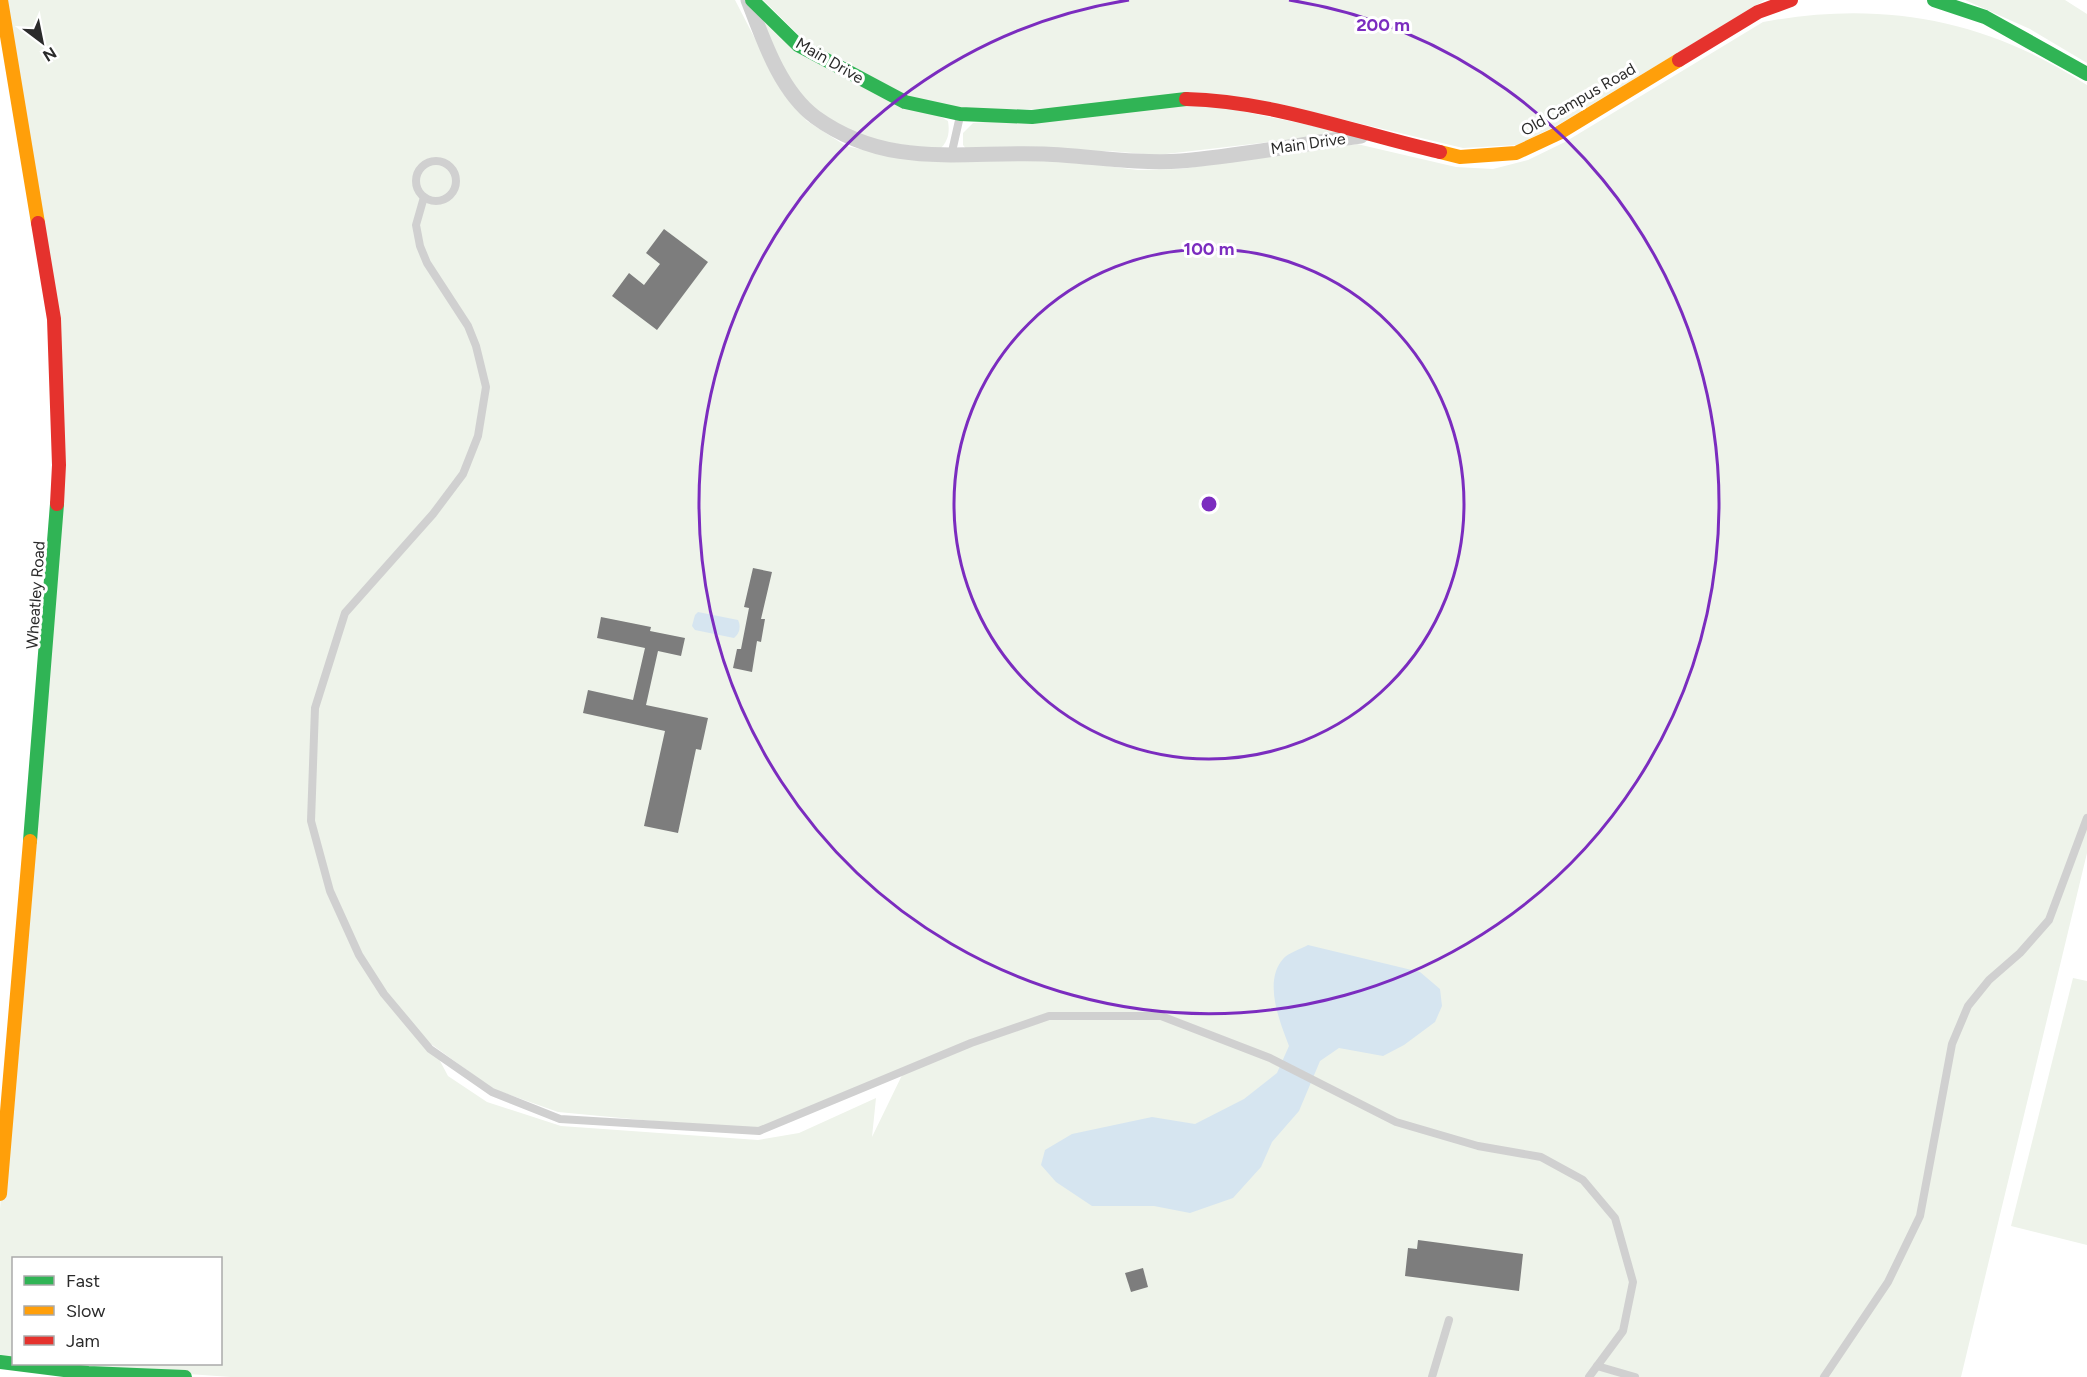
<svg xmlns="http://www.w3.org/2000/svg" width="2087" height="1377" font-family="Figtree,sans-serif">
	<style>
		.green { fill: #eef3ea; fill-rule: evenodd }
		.water { fill: #d6e5f0 }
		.building { fill: #7d7d7d }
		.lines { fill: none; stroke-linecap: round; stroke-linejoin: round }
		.lane { stroke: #d0d0d0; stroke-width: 8 }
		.street { stroke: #d0d0d0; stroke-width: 15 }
		.fast { stroke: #30b455; stroke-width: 14 }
		.slow { stroke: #ff9f0a; stroke-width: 14 }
		.jam { stroke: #e5322d; stroke-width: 14 }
		.ring { fill: none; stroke: #7b2cbf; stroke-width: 3 }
		.labels { text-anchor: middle; stroke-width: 6; stroke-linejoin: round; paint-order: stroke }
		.street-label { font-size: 16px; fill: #2b2b2b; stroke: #fff }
		.centre { fill: #7b2cbf; stroke: #fff; stroke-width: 3 }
		.ring-label { font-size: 18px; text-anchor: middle; font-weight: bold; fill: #7b2cbf; stroke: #fff; stroke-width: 6; stroke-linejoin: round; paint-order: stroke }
	</style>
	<rect width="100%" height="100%" fill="#fff"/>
	<g class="green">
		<path d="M 1,0 L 735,0 L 783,93 L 807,121 L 846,146 L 892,156 L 1059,160 L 1138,170 L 1181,169 L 1357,144 L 1456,167 L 1493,169 L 1528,160 L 1565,142 L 1763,22 C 1881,0 1986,19 2087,85 L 2087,853 L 1961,1377 L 231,1377 L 46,1364 L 220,1364 L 220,1258 L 14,1258 L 13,1361 L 0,1360 L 0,1209 L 58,391 ZM 431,1044 L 493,1089 L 558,1112 L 759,1131 L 905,1069 L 872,1137 L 876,1098 L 799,1133 L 758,1140 L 561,1126 L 487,1102 L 448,1076 Z"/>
		<path d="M 763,0 L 1765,0 L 1558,125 L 1517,145 L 1463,148 L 1299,109 L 957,109 L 910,97 L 807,43 Z"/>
		<path d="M 1965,0 L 2065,0 L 2087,14 L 2087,63 L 2030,29 Z"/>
		<path d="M 756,13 L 948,121 C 950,133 948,142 939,150 L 864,139 L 815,114 L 786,77 Z"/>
		<path d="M 1202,103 L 1347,133 L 1157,155 L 1109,151 L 968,151 L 963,145 L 963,133 L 973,123 Z"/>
		<path d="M 2073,978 L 2087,981 L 2087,1245 L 2011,1226 Z"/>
	</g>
	<g class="water">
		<path d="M 698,612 L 738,620 C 741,626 740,633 734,638 L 695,630 L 692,626 L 695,615 Z"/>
		<path d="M 1308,945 L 1420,972 L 1440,989 L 1442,1006 L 1435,1022 L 1404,1045 L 1383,1056 L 1339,1048 L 1320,1061 L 1299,1111 L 1272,1142 L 1261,1167 L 1233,1198 L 1190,1213 L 1154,1206 L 1092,1206 L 1056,1182 L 1041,1165 L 1045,1150 L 1072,1134 L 1152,1117 L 1195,1124 L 1244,1099 L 1277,1073 L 1289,1046 C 1280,1022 1263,982 1283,959 C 1288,953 1301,949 1308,945 Z"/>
	</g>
	<g class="building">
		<path d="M 664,229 L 708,262 L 657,330 L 612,296 L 629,273 L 644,285 L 660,264 L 646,253 Z"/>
		<path d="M 753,568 L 772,572 L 761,619 L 765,619 L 761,642 L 757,641 L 752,672 L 733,668 L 737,649 L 741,649 L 749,608 L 744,607 Z"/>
		<path d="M 601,617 L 651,627 L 650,631 L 685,638 L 681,656 L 658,651 L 646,705 L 708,718 L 701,750 L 696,749 L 678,833 L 644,826 L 665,731 L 583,713 L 588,690 L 633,700 L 645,648 L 597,638 Z"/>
		<path d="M 1418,1240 L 1523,1254 L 1519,1291 L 1405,1276 L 1408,1248 L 1417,1249 Z"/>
		<path d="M 1143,1268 L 1148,1287 L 1131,1292 L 1125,1273 Z"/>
	</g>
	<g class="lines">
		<g class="lane">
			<path d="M 951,156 L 960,116"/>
			<circle cx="436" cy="181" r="20"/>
			<path d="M 424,197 L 416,225 L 420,246 L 427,263 L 468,326 L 476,346 L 486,387 L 478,436 L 463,474 L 433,514 L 345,613 L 315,708 L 311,821 L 330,891 L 359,955 L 384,994 L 430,1049 L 492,1092 L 560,1119 L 759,1131 L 971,1043 L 1049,1016 L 1161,1016 L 1270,1058 L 1396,1122 L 1478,1146 L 1541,1157 L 1583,1180 L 1615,1218 L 1633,1282 L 1623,1331 L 1589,1377"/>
			<path d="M 1597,1366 L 1635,1377"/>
			<path d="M 1432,1377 L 1449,1320"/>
			<path d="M 1824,1377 L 1888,1282 L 1920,1216 L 1952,1044 L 1968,1006 L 1989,980 L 2020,953 L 2049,920 L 2087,818"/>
		</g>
		<path class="street" d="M 748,0 C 763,39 780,91 815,117 C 888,170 962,151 1044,154 C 1090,156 1135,164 1181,161 C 1241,156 1301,144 1361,136"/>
		<g class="fast">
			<path d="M 752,0 L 798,45 L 905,102 L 960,114 L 1032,117 L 1186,99"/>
			<path d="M 1934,0 L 1985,17 L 2087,74"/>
			<path d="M 30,841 L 57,504"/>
			<path d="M 0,1362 L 88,1373 L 185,1377"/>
		</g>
		<g class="slow">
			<path d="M 1,0 L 38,223"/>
			<path d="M 1440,152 L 1460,157 L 1516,153 L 1559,133 L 1679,60"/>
			<path d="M 0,1194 L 30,841"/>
		</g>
		<g class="jam">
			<path d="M 1679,60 L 1758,12 L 1791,0"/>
			<path d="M 1186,99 C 1273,101 1356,133 1440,152"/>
			<path d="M 38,223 L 54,319 L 59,465 L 57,504"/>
		</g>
	</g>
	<g class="ring">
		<circle cx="1209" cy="504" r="255"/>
		<path d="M1289 0A510 510 0 1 1 1129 0"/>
	</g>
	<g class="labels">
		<g class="street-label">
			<text transform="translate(830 60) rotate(30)" y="6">Main Drive</text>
			<text transform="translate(1578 99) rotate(-30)" y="6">Old Campus Road</text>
			<text transform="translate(1308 143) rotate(-8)" y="6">Main Drive</text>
			<text transform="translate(35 595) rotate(-86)" y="6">Wheatley Road</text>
		</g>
	</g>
	<circle cx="1209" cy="504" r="9" class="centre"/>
	<g class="ring-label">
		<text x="1383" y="31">200 m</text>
		<text x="1209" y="255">100 m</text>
	</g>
	<rect x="12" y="1257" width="210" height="108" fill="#ffffff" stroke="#aaaaaa" stroke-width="1.5"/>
	<rect x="24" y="1276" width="30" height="9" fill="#30b455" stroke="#aaaaaa" stroke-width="1.5"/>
	<text x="66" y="1287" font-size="18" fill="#2b2b2b">Fast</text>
	<rect x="24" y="1306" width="30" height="9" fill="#ff9f0a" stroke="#aaaaaa" stroke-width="1.5"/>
	<text x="66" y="1317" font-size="18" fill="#2b2b2b">Slow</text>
	<rect x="24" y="1336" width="30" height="9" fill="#e5322d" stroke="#aaaaaa" stroke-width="1.5"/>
	<text x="66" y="1347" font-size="18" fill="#2b2b2b">Jam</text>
	<g transform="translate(42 42) rotate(148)" stroke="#ffffff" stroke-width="4.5" paint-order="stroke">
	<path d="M0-4.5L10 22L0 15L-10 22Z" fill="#2b2b2b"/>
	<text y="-9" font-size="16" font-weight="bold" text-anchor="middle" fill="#2b2b2b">N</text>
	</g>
</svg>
